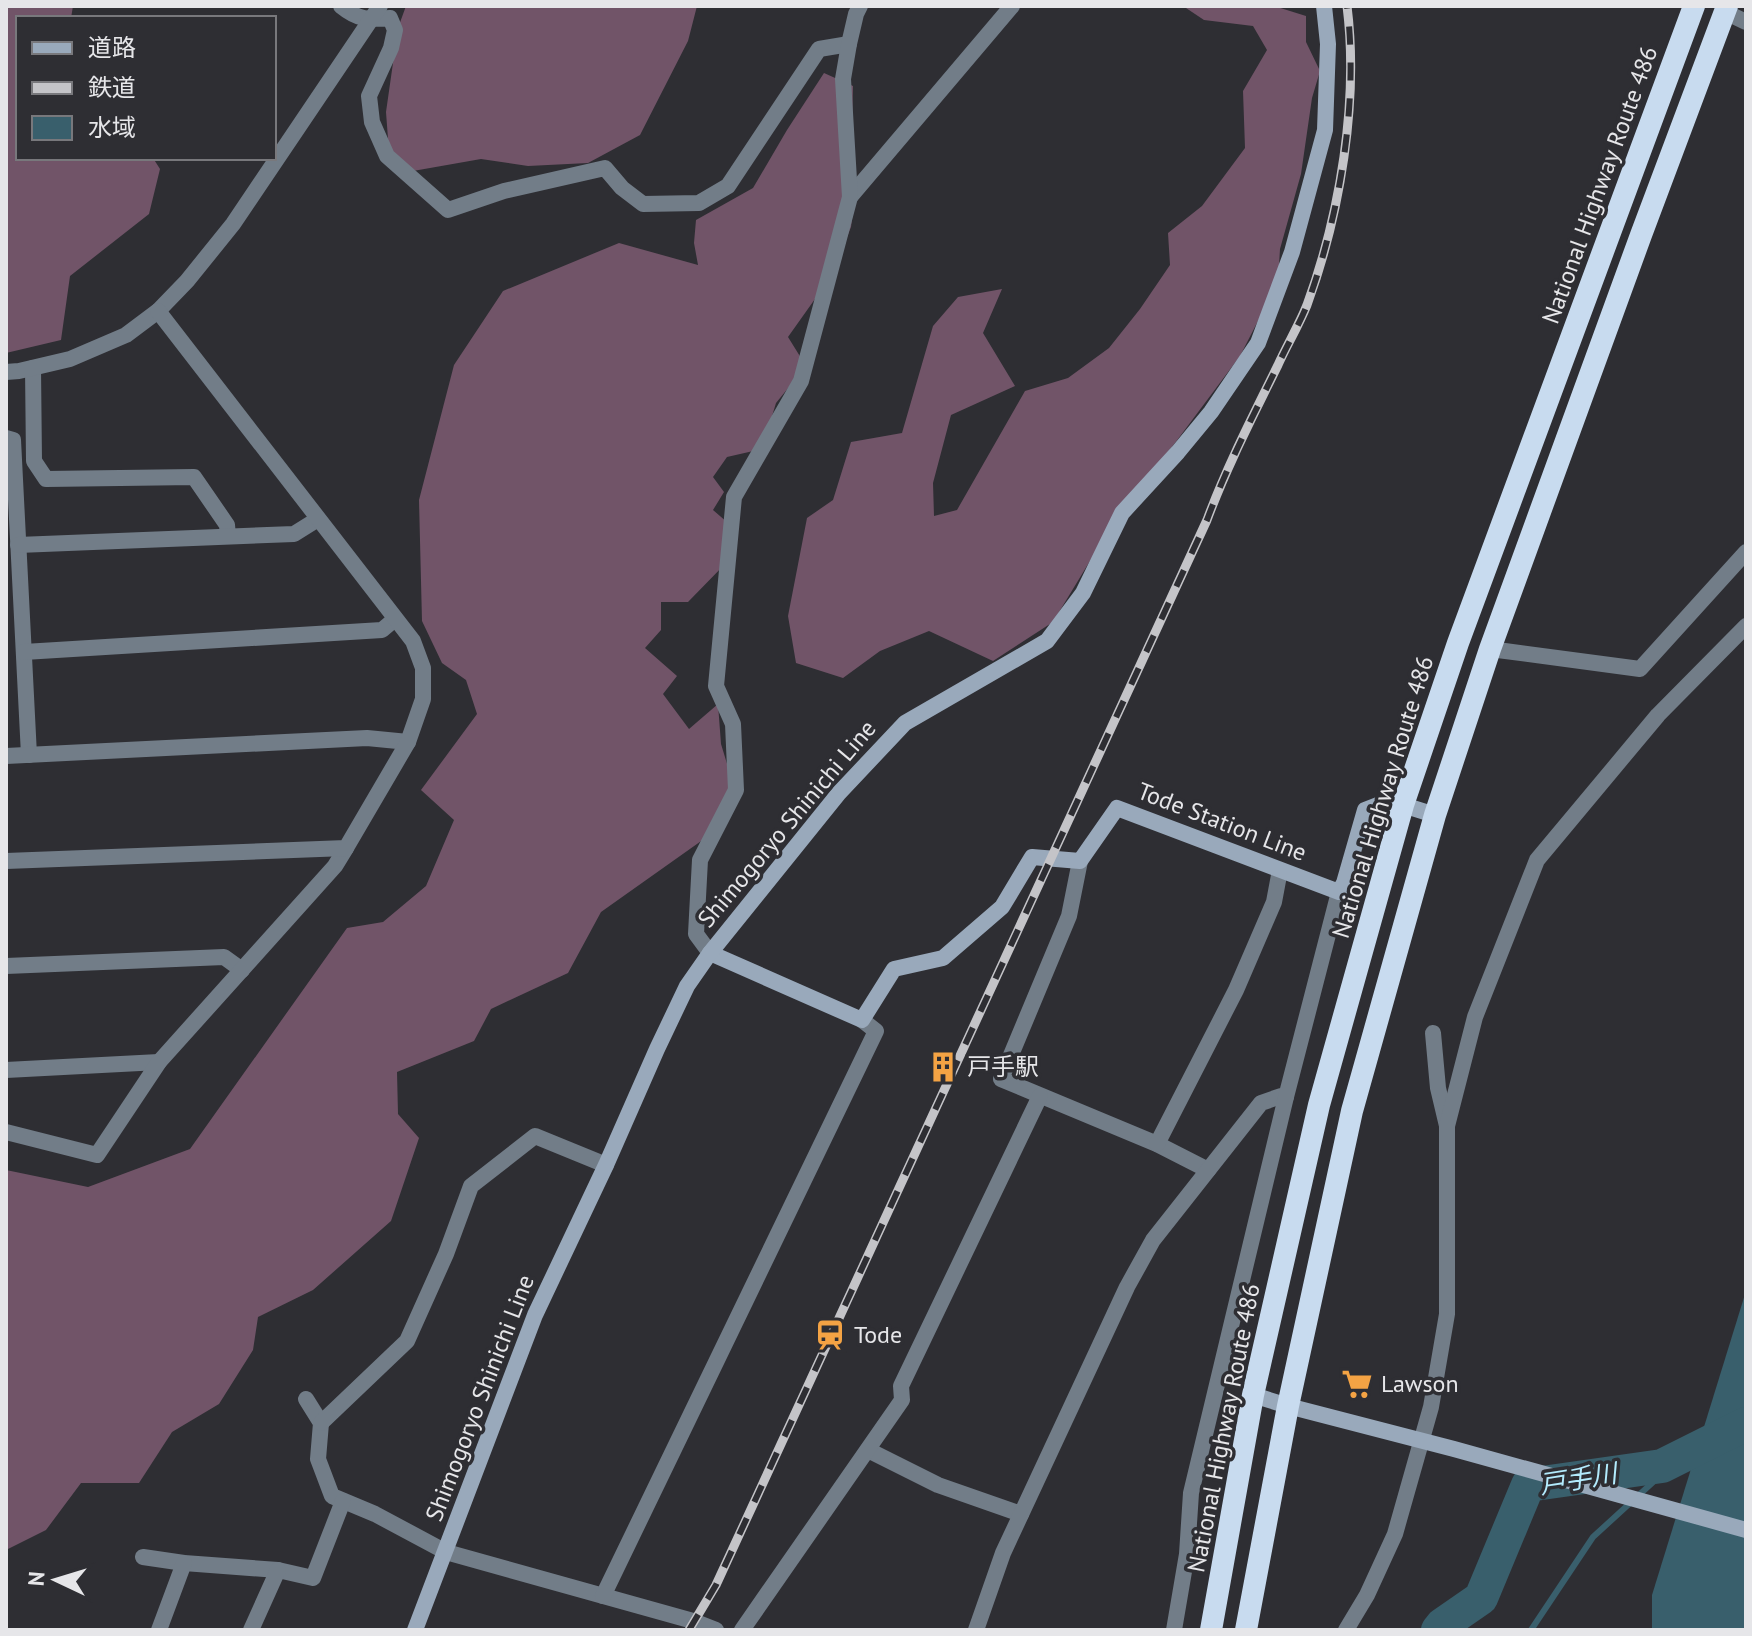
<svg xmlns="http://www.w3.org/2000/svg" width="1752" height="1636" font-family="'PT Sans','Noto Sans JP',sans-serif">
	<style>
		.forest { fill: #715468 }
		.water { fill: #395f6c }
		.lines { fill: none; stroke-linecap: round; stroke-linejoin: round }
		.stream { stroke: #395f6c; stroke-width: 6 }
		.river { stroke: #395f6c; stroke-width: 34 }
		.minor { stroke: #727d88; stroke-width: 16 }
		.tertiary { stroke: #727d88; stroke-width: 16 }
		.secondary { stroke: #99a9bb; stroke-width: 16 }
		.trunk { stroke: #c8dbef; stroke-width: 22 }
		.rail-casing { stroke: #c4c4c8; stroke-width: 9 }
		.rail { stroke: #2e2e33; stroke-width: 6; stroke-dasharray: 18; stroke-linecap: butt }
		.labels { text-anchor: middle; stroke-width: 7; stroke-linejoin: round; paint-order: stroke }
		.street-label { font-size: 24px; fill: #e6e6e9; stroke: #2e2e33 }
		.poi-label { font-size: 24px; fill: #e6e6e9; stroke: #2e2e33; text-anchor: start }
		.water-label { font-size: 26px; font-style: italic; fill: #b3ebfd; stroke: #2e2e33 }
	</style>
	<rect width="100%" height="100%" fill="#2e2e33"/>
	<g class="forest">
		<path d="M 6,6 L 73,6 L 71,18 L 18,18 L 18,158 L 153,158 L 160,169 L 149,214 L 70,276 L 61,340 L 6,353 Z"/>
		<path d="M 406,6 L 697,6 L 688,41 L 640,135 L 588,163 L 528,166 L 481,159 L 413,171 L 389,152 L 386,112 L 398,28 Z"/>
		<path d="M 1183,6 L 1274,6 L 1306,16 L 1306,42 L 1320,71 L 1312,98 L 1301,174 L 1280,249 L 1278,282 L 1240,356 L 1175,443 L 1122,508 L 1053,622 L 993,661 L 929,631 L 880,651 L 843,678 L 796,663 L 788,616 L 807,518 L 833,500 L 851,442 L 902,433 L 933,326 L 958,297 L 1002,289 L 983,333 L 1015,386 L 951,415 L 933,483 L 934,516 L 957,510 L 1025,391 L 1068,378 L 1109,348 L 1140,309 L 1170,265 L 1168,233 L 1202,206 L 1245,148 L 1243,91 L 1267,50 L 1253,26 L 1204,20 Z"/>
		<path d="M 824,73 L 853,86 L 852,128 L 855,196 L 851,227 L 832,275 L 788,337 L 806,366 L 776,403 L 762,449 L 727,457 L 713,477 L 724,492 L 713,510 L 735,529 L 727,562 L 688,602 L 661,602 L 661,630 L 645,648 L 677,676 L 663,694 L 689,729 L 718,704 L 721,744 L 735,790 L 704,839 L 601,912 L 568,973 L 491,1009 L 474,1041 L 397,1072 L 398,1114 L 419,1138 L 391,1221 L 313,1290 L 258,1317 L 253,1350 L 219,1404 L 172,1432 L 139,1483 L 81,1483 L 46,1530 L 6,1550 L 6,1170 L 88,1187 L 190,1149 L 347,928 L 383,922 L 426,886 L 454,820 L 421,790 L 477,714 L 466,680 L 442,663 L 422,621 L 419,500 L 454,365 L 503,291 L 619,243 L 698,265 L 694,243 L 696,220 L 753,188 L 787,130 Z"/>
	</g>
	<path class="water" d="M 1746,1291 L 1746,1630 L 1652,1630 L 1652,1595 Z"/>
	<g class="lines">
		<path class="stream" d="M 1531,1630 L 1593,1537 L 1663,1473 L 1700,1453"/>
		<path class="river" d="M 1438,1630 L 1442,1625 L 1481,1598 L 1528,1485 L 1662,1466 L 1746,1424"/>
		<g class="minor">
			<path d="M 341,6 C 358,20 369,20 390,18 L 395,30 L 391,48 L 369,96 L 372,122 L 387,156 L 448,210 L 504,191 L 605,168 L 622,188 L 643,204 L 699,203 L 728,186 L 819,49 L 849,44"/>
			<path d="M 1725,12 L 1746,22"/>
			<path d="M 850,197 L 1012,6"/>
			<path d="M 33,368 L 34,461 L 46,479 L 194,477 L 227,525 L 228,536"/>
			<path d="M 6,438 L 13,440 L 29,755"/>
			<path d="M 18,545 L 294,534 L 318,519"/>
			<path d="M 1490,649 L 1640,669 L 1746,552"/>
			<path d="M 24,652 L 382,630 L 395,619"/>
			<path d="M 6,756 L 367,738 L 408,742"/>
			<path d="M 1080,861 L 1069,916 L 1001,1079 L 1157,1144 L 1208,1170"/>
			<path d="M 710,953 L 696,934 L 700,860 L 736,790 L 733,724 L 716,686 L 734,497 L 801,381 L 850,197 L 843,79 L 849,44 L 856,14 L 860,6"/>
			<path d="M 6,966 L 224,957 L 242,970"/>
			<path d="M 1433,1033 L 1438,1088 L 1447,1126"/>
			<path d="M 6,1070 L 159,1062"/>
			<path d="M 6,1132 L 97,1155 L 159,1062 L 335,866 L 346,848"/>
			<path d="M 1157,1144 L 1236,990 L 1274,902 L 1280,870"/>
			<path d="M 306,1399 L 321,1423 L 318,1459 L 332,1496 L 375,1514 L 446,1552 L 693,1621 L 716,1630"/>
			<path d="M 321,1423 L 407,1341 L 446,1254 L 471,1186 L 535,1136 L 606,1165"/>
			<path d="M 868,1450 L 938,1485 L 1021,1514"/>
			<path d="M 143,1557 L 184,1563 L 278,1570 L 313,1578 L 343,1501"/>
			<path d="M 603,1596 L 876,1031 L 862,1020"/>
			<path d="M 159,1630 L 184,1563"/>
			<path d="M 251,1630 L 278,1570"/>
			<path d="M 742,1630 L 902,1400 L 901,1386 L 1040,1096"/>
			<path d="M 976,1630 L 1003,1553 L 1127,1287 L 1153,1240 L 1261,1103 L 1281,1096 L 1286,1097"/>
			<path d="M 1174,1630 L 1187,1554 L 1191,1493 L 1286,1097 L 1339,892"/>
		</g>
		<g class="tertiary">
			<path d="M 6,372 L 19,371 L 70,359 L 126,335 L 158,311 L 187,281 L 233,224 L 380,6"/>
			<path d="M 6,861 L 346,848 L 408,742 L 423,699 L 423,668 L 413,641 L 158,311"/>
			<path d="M 1346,1630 L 1367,1595 L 1395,1534 L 1431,1407 L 1447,1314 L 1447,1126 L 1475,1017 L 1537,860 L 1658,715 L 1746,626"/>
		</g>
		<g class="secondary">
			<path d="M 710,953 L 862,1020 L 894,969 L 943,958 L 1002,907 L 1032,857 L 1080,861 L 1117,808 L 1339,892 L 1344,883 L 1365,810 L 1383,803 L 1403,805 L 1435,815"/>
			<path d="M 1253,1395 L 1288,1406 L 1454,1449 L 1746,1530"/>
			<path d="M 415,1630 L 535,1315 L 606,1165 L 657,1049 L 687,986 L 710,953 L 839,793 L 905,723 L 1047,641 L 1083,593 L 1122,513 L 1178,452 L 1211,412 L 1258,343 L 1292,252 L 1325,130 L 1328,44 L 1324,6"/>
		</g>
		<g class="trunk">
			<path d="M 1211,1630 L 1253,1395 L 1319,1105 L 1403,805 L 1458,643 L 1694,6"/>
			<path d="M 1246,1630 L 1288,1406 L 1352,1111 L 1435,815 L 1490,649 L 1641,235 L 1727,6"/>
		</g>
		<g class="rail-casing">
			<path id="rail" d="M 689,1630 L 716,1585 L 1207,520 C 1227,466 1253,416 1278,365 C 1287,345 1299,325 1307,305 C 1340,215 1359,101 1347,6"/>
		</g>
		<use href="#rail" class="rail"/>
	</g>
	<defs>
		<g id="building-bare" transform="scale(2.4)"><path d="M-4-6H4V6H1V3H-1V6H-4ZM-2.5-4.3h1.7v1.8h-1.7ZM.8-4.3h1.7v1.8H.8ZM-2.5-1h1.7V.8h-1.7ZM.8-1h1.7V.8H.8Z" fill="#f4a344" stroke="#2e2e33" stroke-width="2.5" paint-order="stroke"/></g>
		<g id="station-bare" transform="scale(2.4)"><path d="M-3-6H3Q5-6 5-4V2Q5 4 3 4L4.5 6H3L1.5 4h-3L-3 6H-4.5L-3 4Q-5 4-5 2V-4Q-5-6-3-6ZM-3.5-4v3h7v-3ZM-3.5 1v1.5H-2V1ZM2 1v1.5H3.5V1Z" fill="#f4a344" stroke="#2e2e33" stroke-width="2.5" paint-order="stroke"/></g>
		<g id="supermarket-bare" transform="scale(2.4)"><path d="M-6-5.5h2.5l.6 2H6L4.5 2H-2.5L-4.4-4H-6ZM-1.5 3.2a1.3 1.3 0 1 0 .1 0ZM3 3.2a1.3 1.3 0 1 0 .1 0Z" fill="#f4a344" stroke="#2e2e33" stroke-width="2.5" paint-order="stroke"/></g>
	</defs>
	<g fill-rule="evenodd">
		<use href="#building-bare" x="943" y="1067"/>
		<use href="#station-bare" x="830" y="1335"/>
		<use href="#supermarket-bare" x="1357" y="1384"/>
	</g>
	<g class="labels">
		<g class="street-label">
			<text transform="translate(1600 185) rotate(-70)" y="8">National Highway Route 486</text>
			<text transform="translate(1383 797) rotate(-73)" y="8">National Highway Route 486</text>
			<text transform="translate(1222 822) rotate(21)" y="8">Tode Station Line</text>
			<text transform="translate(787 824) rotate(-50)" y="8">Shimogoryo Shinichi Line</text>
			<text transform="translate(480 1398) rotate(-69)" y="8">Shimogoryo Shinichi Line</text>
			<text transform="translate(1224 1428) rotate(-79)" y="8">National Highway Route 486</text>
		</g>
		<g class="poi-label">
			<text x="967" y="1075">戸手駅</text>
			<text x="854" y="1343">Tode</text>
			<text x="1381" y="1392">Lawson</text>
		</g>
		<g class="water-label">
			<text transform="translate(1578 1479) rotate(-9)" y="9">戸手川</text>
		</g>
	</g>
	<rect width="1752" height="1636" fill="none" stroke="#e6e6e9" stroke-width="16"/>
	<rect x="16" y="16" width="260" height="144" fill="#2e2e33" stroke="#78787c" stroke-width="2"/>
	<rect x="32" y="42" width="40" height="12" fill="#99a9bb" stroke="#78787c" stroke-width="2"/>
	<text x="88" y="56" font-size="24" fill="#e6e6e9">道路</text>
	<rect x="32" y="82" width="40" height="12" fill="#c4c4c8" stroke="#78787c" stroke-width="2"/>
	<text x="88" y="96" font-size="24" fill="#e6e6e9">鉄道</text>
	<rect x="32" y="116" width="40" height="24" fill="#395f6c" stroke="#78787c" stroke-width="2"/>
	<text x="88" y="136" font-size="24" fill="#e6e6e9">水域</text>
	<g transform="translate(56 1580) rotate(274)" stroke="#2e2e33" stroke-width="6" paint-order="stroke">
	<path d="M0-6L14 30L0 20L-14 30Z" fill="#e6e6e9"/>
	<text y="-12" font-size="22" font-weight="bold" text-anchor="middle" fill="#e6e6e9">N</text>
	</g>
</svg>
